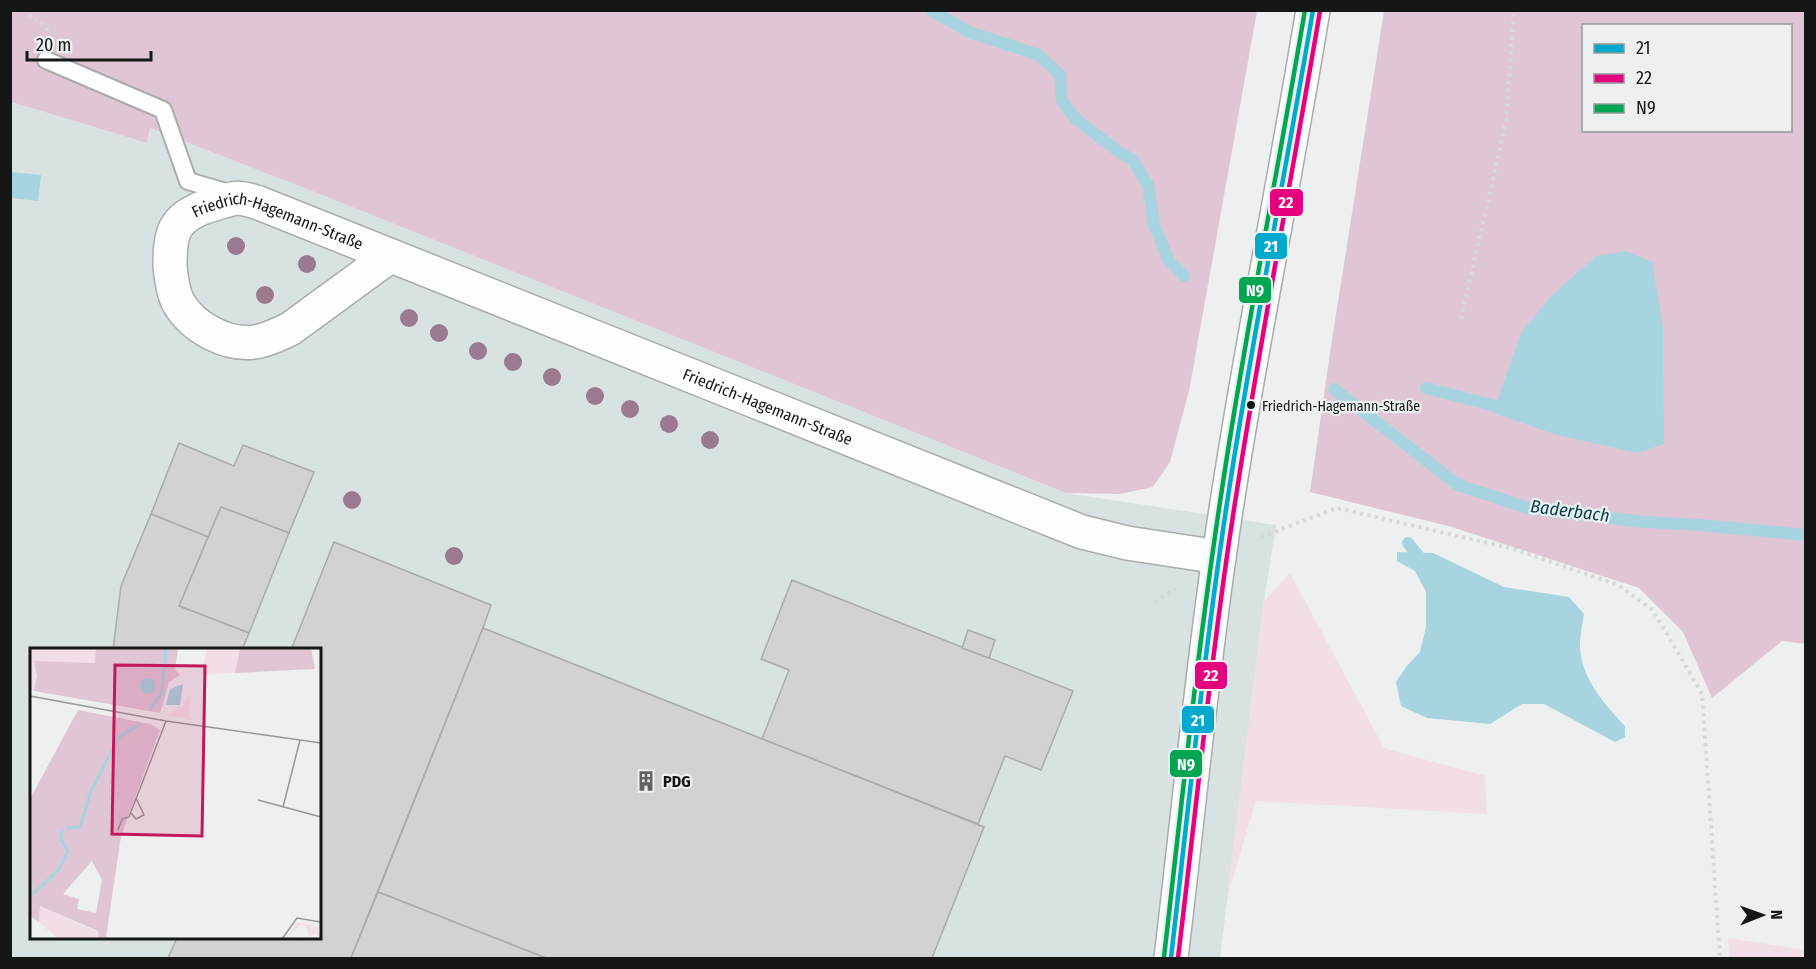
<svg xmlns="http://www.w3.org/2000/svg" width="1816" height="969" font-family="'Fira Sans Condensed',sans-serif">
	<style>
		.built { fill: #d9e2e3; fill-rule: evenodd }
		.green { fill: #f2dee9 }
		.forest { fill: #e0c6d5; fill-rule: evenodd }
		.water { fill: #a8d4e0 }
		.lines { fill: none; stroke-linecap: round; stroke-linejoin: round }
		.stream { stroke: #a8d4e0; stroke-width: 12 }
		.building { fill: #d1d2d3; stroke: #aaabac; stroke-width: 1.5 }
		.service-casing { stroke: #aaacac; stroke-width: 20 }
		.minor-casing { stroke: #aaacac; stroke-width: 36 }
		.path { stroke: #d7d8d8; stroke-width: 4; stroke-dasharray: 3 4.5; stroke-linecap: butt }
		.service { stroke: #fcfdfd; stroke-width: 16 }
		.minor { stroke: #fcfdfd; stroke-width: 33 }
		.bus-1-casing { stroke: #ecf0f1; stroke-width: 9 }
		.bus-2-casing { stroke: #ecf0f1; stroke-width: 9 }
		.bus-3-casing { stroke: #ecf0f1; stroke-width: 9 }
		.bus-1 { stroke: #00a9ce; stroke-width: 4.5 }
		.bus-2 { stroke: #e5007d; stroke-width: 4.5 }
		.bus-3 { stroke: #00a651; stroke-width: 4.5 }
		.tree { fill: #997a8f }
		.bus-dot { fill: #151616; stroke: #ecf0f1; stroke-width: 2 }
		.labels { text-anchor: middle; stroke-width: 4.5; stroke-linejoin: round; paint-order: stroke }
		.bus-label { font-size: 14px; fill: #151616; stroke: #ecf0f1; text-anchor: start }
		.street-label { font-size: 16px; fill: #151616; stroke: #ecf0f1 }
		.poi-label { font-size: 16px; font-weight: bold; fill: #151616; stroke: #ecf0f1; text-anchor: start }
		.water-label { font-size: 18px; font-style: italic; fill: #06404d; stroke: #ecf0f1 }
		.inset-river { fill: none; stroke: #a8d4e0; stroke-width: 3 }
		.inset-road { fill: none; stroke: #979899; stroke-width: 1.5 }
		.view { fill: #c2185b; fill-opacity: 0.15; stroke: #c2185b; stroke-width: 3 }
		.inset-edge { fill: none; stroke: #151616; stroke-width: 3 }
		.line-badge { stroke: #ecf0f1; stroke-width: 2 }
		.badge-label { font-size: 16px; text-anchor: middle; font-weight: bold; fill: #fff }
	</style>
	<rect width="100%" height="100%" fill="#edeff0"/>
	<path class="built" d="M 10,102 L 147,143 L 150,128 L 317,193 L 1066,493 L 1276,525 L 1264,601 L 1220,958 L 11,958 ZM 32,650 L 320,650 L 320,938 L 32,938 Z"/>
	<g class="green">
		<path d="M 1290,573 L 1384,748 L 1485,776 L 1487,814 L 1256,801 L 1227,897 L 1264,601 Z"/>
		<path d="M 1728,938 L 1805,950 L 1805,958 L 1729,958 Z"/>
	</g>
	<g class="forest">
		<path d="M 10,11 L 1257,11 L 1189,391 L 1170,462 L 1153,487 L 1120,494 L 1066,493 L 317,193 L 150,128 L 147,143 L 11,102 Z"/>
		<path d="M 1384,11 L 1805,11 L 1805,644 L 1782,641 L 1712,698 L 1683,632 L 1639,588 L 1452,527 L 1310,492 L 1331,346 ZM 1584,26 L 1790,26 L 1790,130 L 1584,130 Z"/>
	</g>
	<g class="water">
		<path d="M 11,172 L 41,175 L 38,201 L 11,198 Z"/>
		<path d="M 1626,251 L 1652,262 L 1663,328 L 1664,444 L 1637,453 L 1557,435 L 1493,413 L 1521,333 L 1550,297 L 1596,256 Z"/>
		<path d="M 1397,552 L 1433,553 L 1504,587 L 1569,597 L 1584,614 C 1582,623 1581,633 1580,642 C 1579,676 1603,703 1625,726 L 1625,737 L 1615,742 L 1544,704 L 1522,704 L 1490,724 L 1427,718 L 1401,706 L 1396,682 L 1406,667 L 1420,652 L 1426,627 L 1426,592 L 1415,571 L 1397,561 Z"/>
	</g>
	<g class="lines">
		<g class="stream">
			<path d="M 931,10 L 969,32 L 1039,55 L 1060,75 L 1062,101 L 1076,119 L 1119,152 L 1132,159 L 1148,185 L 1154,225 L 1169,261 L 1184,276"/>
			<path d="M 1426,388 L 1495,406 L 1509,407"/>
			<path d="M 1334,389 L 1458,485 L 1531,509 L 1645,522 L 1699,525 L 1806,535"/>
			<path d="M 1408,543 L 1424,563"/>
		</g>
	</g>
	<g class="building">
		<path d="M 179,443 L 234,466 L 243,445 L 314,472 L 289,533 L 221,507 L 208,537 L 151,514 Z"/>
		<path d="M 221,507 L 289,533 L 249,633 L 179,606 Z"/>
		<path d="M 151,514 L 208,537 L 179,606 L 249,633 L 242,650 L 113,650 L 121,586 Z"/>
		<path d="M 334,542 L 491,605 L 483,628 L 351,958 L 168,958 L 177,938 L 320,938 L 320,650 L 291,650 Z"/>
		<path d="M 792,580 L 1073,691 L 1041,770 L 1005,756 L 978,824 L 762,739 L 789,670 L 761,659 Z"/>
		<path d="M 483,628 L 984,827 L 932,958 L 546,958 L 378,892 Z"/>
		<path d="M 968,630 L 995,640 L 989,658 L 962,648 Z"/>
		<path d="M 378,892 L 546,958 L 351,958 Z"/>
	</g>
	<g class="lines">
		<g class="service-casing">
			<path id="service" d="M 46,60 L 163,110 L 188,181 L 233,194"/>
		</g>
		<g class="minor-casing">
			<g id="minor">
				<path id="s1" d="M 390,256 L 290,329 C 279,334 268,340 255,342 C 226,346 192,327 178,302 C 173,292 171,277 170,266 C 170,255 170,236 177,226 C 184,215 200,208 211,205 C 235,198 235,195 259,203 L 1082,532 L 1127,543 L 1219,557"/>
				<path d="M 1171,958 C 1187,825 1200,690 1219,557 C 1245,374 1283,193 1313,10"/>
			</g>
		</g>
		<g class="path">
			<path d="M 23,10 L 47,28 L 47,31"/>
			<path d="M 1461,319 L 1506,122 L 1514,10"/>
			<path d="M 1261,537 L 1337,508 L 1514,549 L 1618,585 L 1653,610 L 1702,694 L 1720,958"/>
			<path d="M 1155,602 L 1175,589"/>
		</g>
		<use href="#service" class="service"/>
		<use href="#minor" class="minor"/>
		<g class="bus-1-casing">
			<path id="bus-1" d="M 1171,958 C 1189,802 1205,645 1229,490 C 1254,329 1286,170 1313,10"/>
		</g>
		<g class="bus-2-casing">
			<path id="bus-2" d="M 1178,958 C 1197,802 1212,646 1237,490 C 1262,330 1293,171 1320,11"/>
		</g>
		<g class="bus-3-casing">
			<path id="bus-3" d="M 1164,957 C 1182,801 1198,645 1222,489 C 1246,329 1278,170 1305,10"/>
		</g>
		<use href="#bus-1" class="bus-1"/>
		<use href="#bus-2" class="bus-2"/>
		<use href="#bus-3" class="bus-3"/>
	</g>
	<g class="tree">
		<circle cx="236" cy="246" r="9"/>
		<circle cx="307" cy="264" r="9"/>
		<circle cx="265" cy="295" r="9"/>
		<circle cx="409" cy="318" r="9"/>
		<circle cx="439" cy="333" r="9"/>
		<circle cx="478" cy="351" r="9"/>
		<circle cx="513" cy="362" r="9"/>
		<circle cx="552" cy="377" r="9"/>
		<circle cx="595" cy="396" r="9"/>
		<circle cx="630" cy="409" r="9"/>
		<circle cx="669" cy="424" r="9"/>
		<circle cx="710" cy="440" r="9"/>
		<circle cx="352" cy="500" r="9"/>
		<circle cx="454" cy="556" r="9"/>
	</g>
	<defs>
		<g id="building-bare" transform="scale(1.62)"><path d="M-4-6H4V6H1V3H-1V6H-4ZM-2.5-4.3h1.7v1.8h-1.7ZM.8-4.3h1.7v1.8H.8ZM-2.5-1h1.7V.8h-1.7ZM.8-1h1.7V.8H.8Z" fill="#616262" stroke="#ecf0f1" stroke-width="2.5" paint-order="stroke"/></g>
	</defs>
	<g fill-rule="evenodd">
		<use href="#building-bare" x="646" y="781"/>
	</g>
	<circle class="bus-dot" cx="1251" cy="405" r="5"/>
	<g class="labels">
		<g class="bus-label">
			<text x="1262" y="411">Friedrich-Hagemann-Straße</text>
		</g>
		<g class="street-label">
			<text dy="6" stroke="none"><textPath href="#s1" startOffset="442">Friedrich-Hagemann-Straße</textPath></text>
			<text dy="6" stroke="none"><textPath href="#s1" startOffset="969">Friedrich-Hagemann-Straße</textPath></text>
		</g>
		<g class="poi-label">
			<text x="663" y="787">PDG</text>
		</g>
		<g class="water-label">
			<text transform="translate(1570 511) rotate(7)" y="6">Baderbach</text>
		</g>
	</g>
	<g transform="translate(30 648)">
		<rect width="291" height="291" fill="#edeff0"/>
		<path d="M 0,0 L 66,0 L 66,15 L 5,13 L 7,28 L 4,43 L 0,42 ZM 177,0 L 210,0 L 205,25 L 172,26 ZM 157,49 L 160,49 L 159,70 L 168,73 L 137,67 L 154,58 ZM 10,258 L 68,284 L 69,291 L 28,291 L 9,274 ZM 267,274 L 291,279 L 291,291 L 286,285 L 279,289 L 276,279 L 271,276 L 256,291 Z" fill="#f2dee9"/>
		<path d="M 66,0 L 148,0 L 145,21 L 150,27 L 139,34 L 130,65 L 4,43 L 7,28 L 4,13 L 65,15 ZM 210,0 L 281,0 L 285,21 L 205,25 ZM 48,62 L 120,76 L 130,82 L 91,188 L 76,289 L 83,291 L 69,291 L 68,283 L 10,258 L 9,274 L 0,268 L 0,151 ZM 62,213 L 72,232 L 66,265 L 47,261 L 49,251 L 33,246 Z" fill="#e0c6d5" fill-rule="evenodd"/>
		<path d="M110 38a8 8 0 1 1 16 0a8 8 0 1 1-16 0ZM 153,36 L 150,57 L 136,57 L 140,41 Z" fill="#a8d4e0"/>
		<path class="inset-river" d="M 120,62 L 132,44 L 136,0M 36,180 L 50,179 L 61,143 L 89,89 L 110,76M 0,249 L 29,221 L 38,203 L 31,192 L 32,181"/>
		<path class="inset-road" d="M 0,48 L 136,73 L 291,95M 228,152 L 291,169M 253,159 L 270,92M 101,165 L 106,171 L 114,167 L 106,150M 88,182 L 92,171 L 99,169 L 136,73M 252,291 L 267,270 L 291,274"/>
		<path class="view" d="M 85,17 L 175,18 L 172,188 L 82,186 Z"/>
		<rect width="291" height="291" class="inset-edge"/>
	</g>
	<g class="line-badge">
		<rect x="1269" y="188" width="35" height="29" rx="6" fill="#e5007d"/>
		<rect x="1254" y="232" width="34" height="28" rx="6" fill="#00a9ce"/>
		<rect x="1238" y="276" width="34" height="28" rx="6" fill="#00a651"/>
		<rect x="1194" y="661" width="34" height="29" rx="6" fill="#e5007d"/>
		<rect x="1181" y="705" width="34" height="29" rx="6" fill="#00a9ce"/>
		<rect x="1169" y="749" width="34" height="29" rx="6" fill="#00a651"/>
	</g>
	<g class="badge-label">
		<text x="1286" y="208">22</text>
		<text x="1271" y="252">21</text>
		<text x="1255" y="296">N9</text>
		<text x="1211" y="681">22</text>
		<text x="1198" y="726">21</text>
		<text x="1186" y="770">N9</text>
	</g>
	<rect width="1816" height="969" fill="none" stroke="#151616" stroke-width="24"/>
	<rect x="1582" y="24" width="210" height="108" fill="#ecf0f1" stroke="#969999" stroke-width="1.5"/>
	<rect x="1594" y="44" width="30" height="9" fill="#00a9ce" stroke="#969999" stroke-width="1.5"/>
	<text x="1636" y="54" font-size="18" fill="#151616">21</text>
	<rect x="1594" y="74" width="30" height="9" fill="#e5007d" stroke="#969999" stroke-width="1.5"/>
	<text x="1636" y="84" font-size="18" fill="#151616">22</text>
	<rect x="1594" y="104" width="30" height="9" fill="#00a651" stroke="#969999" stroke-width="1.5"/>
	<text x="1636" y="114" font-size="18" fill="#151616">N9</text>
	<g transform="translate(1762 915) rotate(89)" stroke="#ecf0f1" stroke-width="4.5" paint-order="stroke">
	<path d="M0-4.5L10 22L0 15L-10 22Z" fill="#151616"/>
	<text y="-9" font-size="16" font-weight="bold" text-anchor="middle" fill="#151616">N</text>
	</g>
	<path d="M27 51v9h124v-9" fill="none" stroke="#151616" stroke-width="3"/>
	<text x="36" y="51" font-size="18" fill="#151616" stroke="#ecf0f1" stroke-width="4.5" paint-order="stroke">20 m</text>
</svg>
